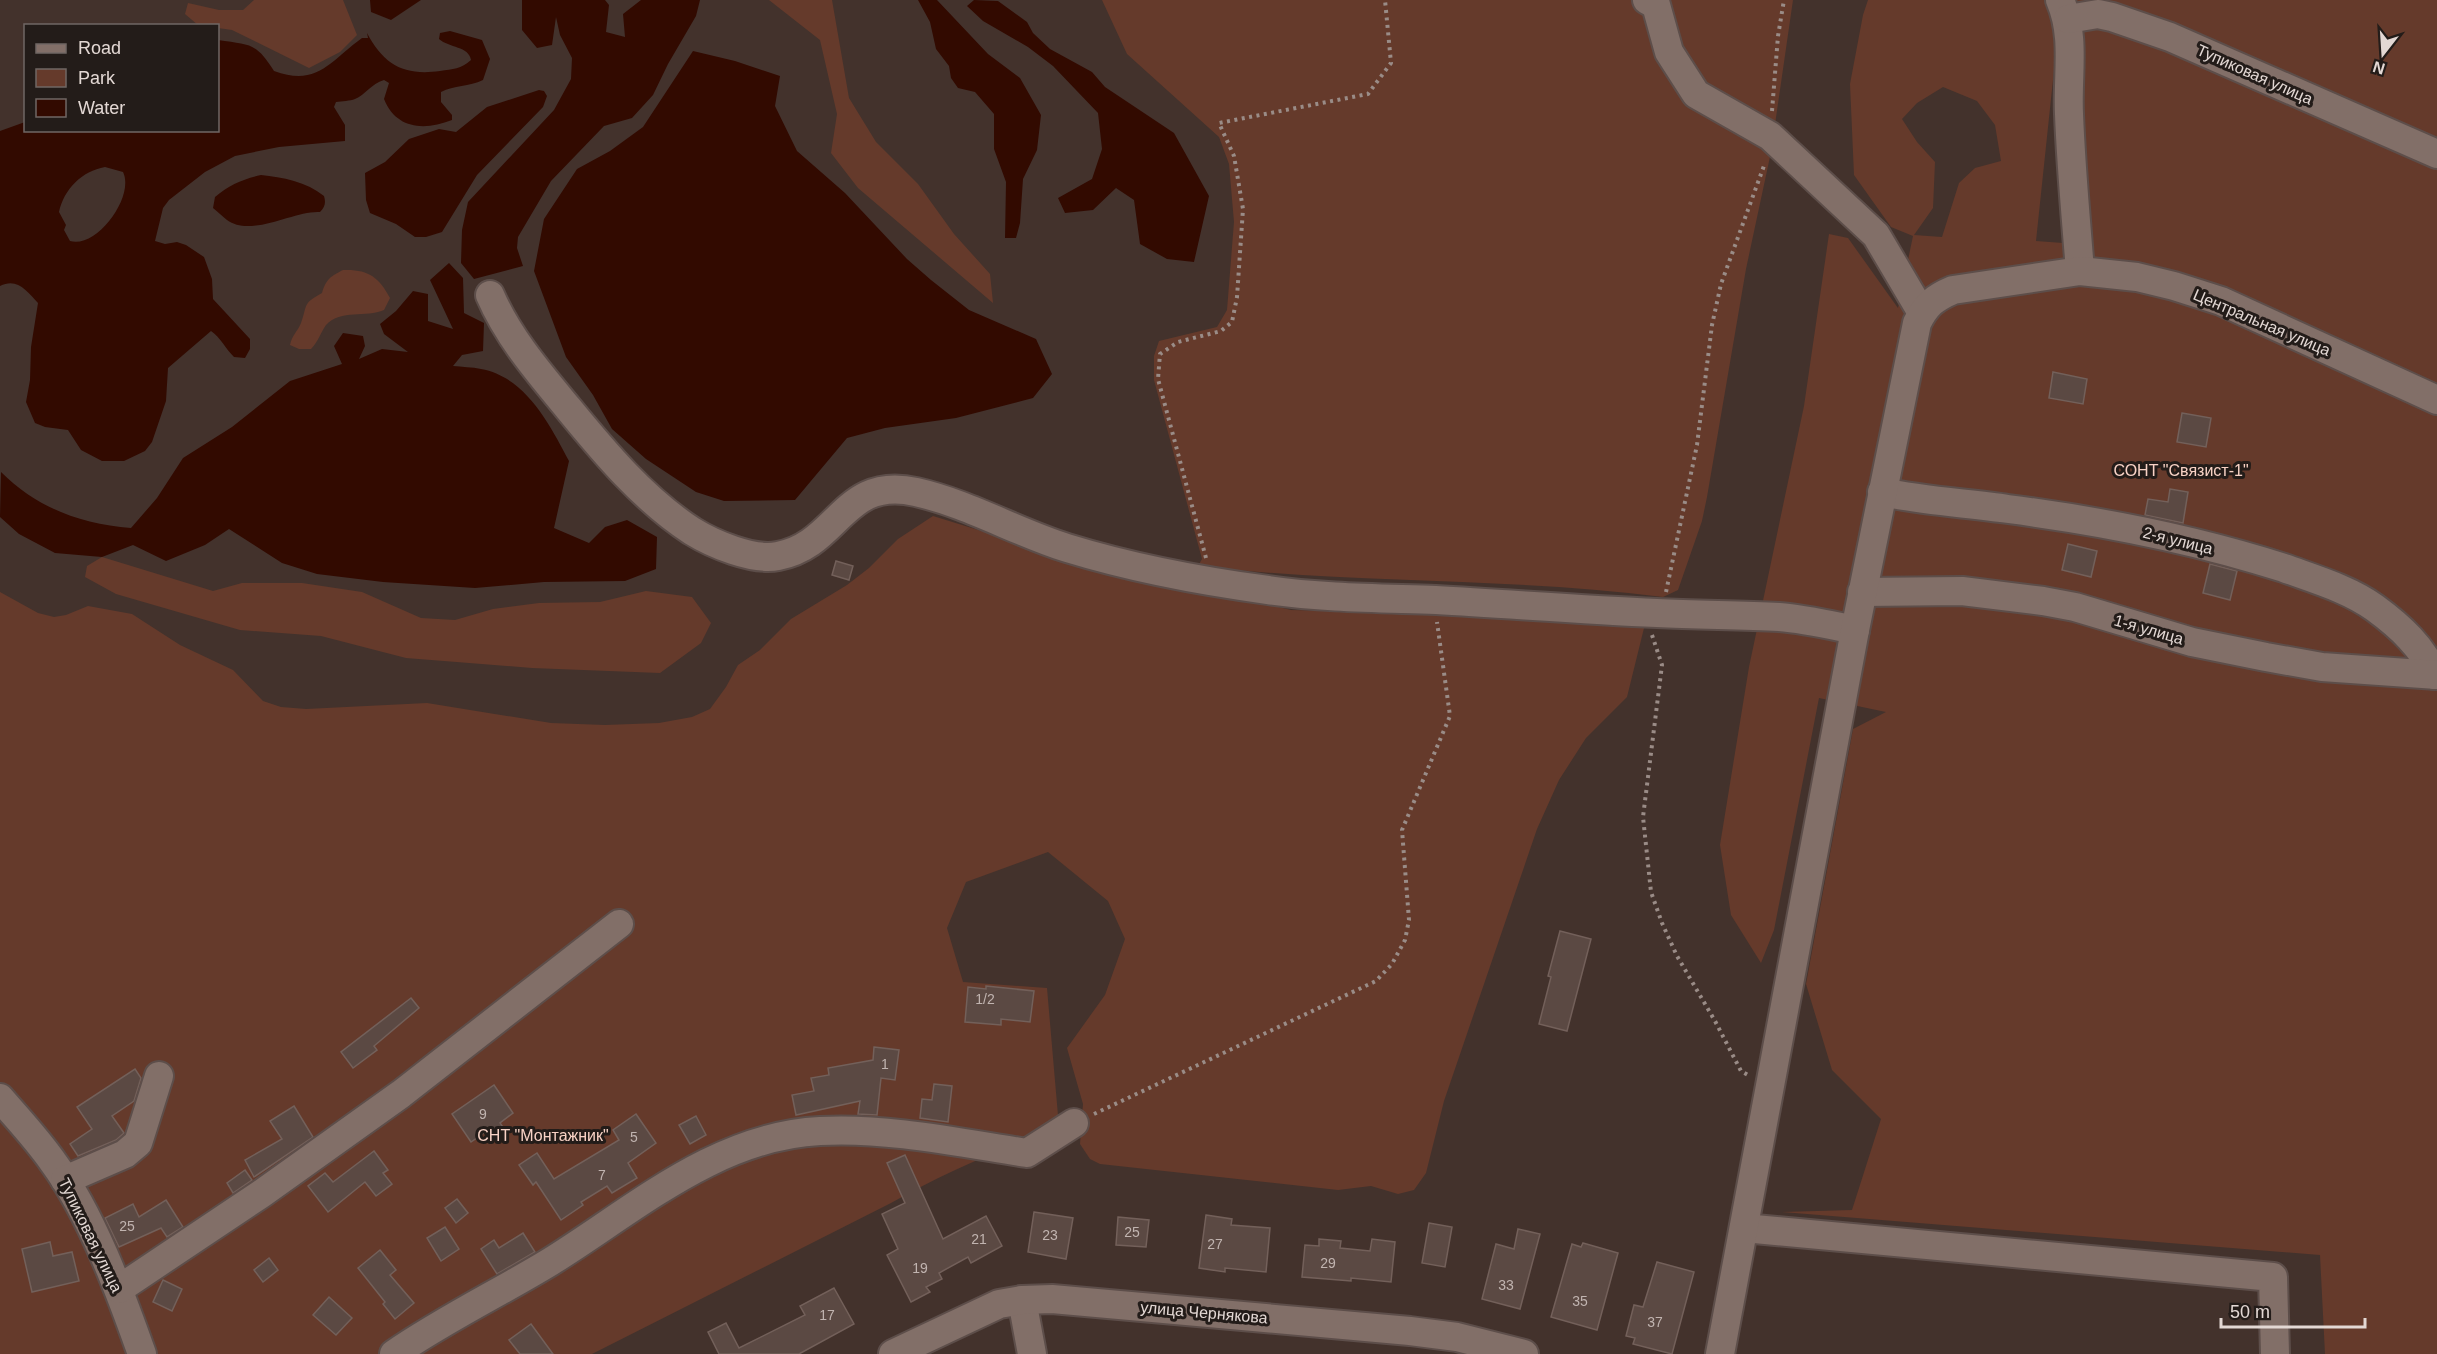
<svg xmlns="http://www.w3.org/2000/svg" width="2437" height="1354" font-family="Helvetica,sans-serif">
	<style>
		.green { fill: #653a2b; fill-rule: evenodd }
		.water { fill: #320a00; fill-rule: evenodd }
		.building { fill: #5b4943; stroke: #73605a; stroke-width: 1.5 }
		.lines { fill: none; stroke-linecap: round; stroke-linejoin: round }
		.minor-casing { stroke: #5d4e4a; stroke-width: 32 }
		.path { stroke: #9a8c87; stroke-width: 4; stroke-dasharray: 3 4.5; stroke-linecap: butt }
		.minor { stroke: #826f68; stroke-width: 28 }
		.labels { text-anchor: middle; stroke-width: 6; stroke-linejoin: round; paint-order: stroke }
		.number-label { font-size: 14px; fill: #c1b4b0 }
		.street-label { font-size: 16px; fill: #e3d8d4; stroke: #231c19 }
		.park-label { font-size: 16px; fill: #f8d2c5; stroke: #231c19 }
	</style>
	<rect width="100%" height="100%" fill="#43322c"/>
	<g class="green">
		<path d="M 254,0 L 343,0 L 357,35 L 340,52 L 309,68 L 232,30 L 218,28 L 218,26 L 198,25 L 185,14 L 188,3 L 219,10 L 243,10 Z"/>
		<path d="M 769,0 L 832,0 L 849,98 L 876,142 L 918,184 L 954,234 L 990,274 L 993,303 L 858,188 L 831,153 L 837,114 L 820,40 Z"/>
		<path d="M 1102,0 L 1793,0 L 1771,152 L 1746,269 L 1707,497 L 1702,521 L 1678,590 L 1663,597 C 1509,577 1353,584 1198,566 L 1202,559 L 1154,380 L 1154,356 L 1159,341 L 1217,327 L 1227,310 L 1234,222 L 1229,164 L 1219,137 L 1127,54 Z"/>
		<path d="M 1868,0 L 2045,0 L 2046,2 L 2046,0 L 2437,0 L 2437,1354 L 2325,1354 L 2320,1255 L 1782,1212 L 1852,1210 L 1881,1119 L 1832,1070 L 1806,984 L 1853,729 L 1886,712 L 1819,698 L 1774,930 L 1761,963 L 1731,915 L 1720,845 L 1749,667 L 1804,406 L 1829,234 L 1848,238 L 1898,308 L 1913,236 L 1891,227 L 1854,175 L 1850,84 L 1863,15 ZM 2057,42 L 2058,42 L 2063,243 L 2036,241 ZM 1943,87 L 1977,101 L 1995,125 L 2001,161 L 1975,168 L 1959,183 L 1942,237 L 1914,235 L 1933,208 L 1935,162 L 1917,142 L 1902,119 L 1917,103 Z"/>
		<path d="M 343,270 C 368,269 379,277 390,298 L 384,310 C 366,318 341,309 326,325 C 321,332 318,342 311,349 L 299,349 L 290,345 C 292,335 298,331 301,323 C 308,304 302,304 322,293 C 326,279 331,276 343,270 Z"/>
		<path d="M 933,516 L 988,533 L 1100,573 L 1186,591 L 1189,586 L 1291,610 L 1507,615 L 1645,624 L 1627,697 L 1586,738 L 1559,780 L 1537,829 L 1444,1101 L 1426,1173 L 1414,1190 L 1398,1194 L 1371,1186 L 1338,1190 L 1100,1164 L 1090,1159 L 1080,1144 L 1083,1104 L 1067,1048 L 1105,995 L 1125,939 L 1108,901 L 1048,852 L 966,882 L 947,928 L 963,982 L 1047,988 L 1059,1127 C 1001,1149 945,1172 891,1203 L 592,1354 L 0,1354 L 0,592 L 38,613 L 54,617 L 66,615 L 88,606 L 132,614 L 180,645 L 233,670 L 263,701 L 281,707 L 306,709 L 427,703 L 551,723 L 605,725 L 659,723 L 692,717 L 710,709 L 726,687 L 738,665 L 760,650 L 791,619 L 847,585 L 869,568 L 898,539 Z"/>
		<path d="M 102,557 L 213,591 L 242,583 L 302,583 L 362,592 L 421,618 L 455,620 L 493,609 L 539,603 L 600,602 L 646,591 L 692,597 L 711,623 L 701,643 L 660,673 L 532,668 L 406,658 L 321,636 L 240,630 L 116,594 L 85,577 L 87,566 Z"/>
	</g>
	<g class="water">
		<path d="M 370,0 L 421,0 L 391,20 L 371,12 Z"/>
		<path d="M 522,0 L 605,0 L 609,5 L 606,32 L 625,37 L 623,14 L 641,0 L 700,0 L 696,16 L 668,64 L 653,95 L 632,118 L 604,126 L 551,181 L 518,237 L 517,248 L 523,266 L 474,279 L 461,263 L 462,230 L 468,202 L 554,110 L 571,79 L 572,58 L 560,35 L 556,17 L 552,45 L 537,48 L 522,30 Z"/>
		<path d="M 918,0 L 937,0 L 988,54 L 1020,78 L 1041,115 L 1037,150 L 1023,179 L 1020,223 L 1016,238 L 1005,238 L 1006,182 L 994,149 L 994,114 L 975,92 L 958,88 L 951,78 L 949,66 L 936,49 L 930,22 Z"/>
		<path d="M 974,0 L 998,1 L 1027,22 L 1033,33 L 1050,49 L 1092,72 L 1105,87 L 1174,133 L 1209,196 L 1194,262 L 1167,259 L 1140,244 L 1134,200 L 1116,188 L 1093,210 L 1065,213 L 1058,198 L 1092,179 L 1102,149 L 1098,113 L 1053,66 L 1028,47 L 983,21 L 967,6 Z"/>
		<path d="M 450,31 L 482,40 L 490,59 L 483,80 C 469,87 454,85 441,92 L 441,102 L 452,115 L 452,120 C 424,131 396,129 384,99 L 389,83 L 384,80 C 371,84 365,95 355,99 C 350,101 342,101 336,102 L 334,107 L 345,125 L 345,141 L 279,147 L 235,156 L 205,172 L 169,200 L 163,208 L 155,241 L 165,244 L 177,242 L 186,245 L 204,257 L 212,279 L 213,299 L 250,339 L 250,349 L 245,358 L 234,357 C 225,348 221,338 211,331 L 168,368 L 166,401 L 152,442 L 145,451 L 124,461 L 102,461 L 81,450 L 68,430 L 45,427 L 35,423 L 26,402 L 30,380 L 31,347 L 38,303 C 27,291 17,277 0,286 L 0,131 L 25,122 L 26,130 L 218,130 L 218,40 C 250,45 256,42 274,71 C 318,87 330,61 362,38 L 368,38 L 367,33 C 384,65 404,76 440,71 C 453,69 461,69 471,60 C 469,46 449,48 439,39 L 440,33 ZM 105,167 L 123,172 C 135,196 97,249 70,241 L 64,230 L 66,225 L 59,212 C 64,189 82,171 105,167 Z"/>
		<path d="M 693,51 L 735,61 L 780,76 L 775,106 L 797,151 L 845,193 L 907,259 L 931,280 L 969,310 L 1036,339 L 1052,374 L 1033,398 L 956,418 L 885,428 L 847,438 L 795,500 L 724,501 L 696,492 L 646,459 L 612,429 L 593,395 L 566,357 L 534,271 L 544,219 L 577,169 L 610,151 L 643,127 Z"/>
		<path d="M 539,90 L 544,91 L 547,96 L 543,107 L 477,175 L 442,232 L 426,237 L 415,237 L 396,224 L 370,213 L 366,200 L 365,173 L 385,162 L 409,139 L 439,129 L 456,132 L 487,107 Z"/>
		<path d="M 261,175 C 282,177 307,182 324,196 C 326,203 325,207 320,212 C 295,210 251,238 227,220 C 222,216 218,212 213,208 L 215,197 C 229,185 243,179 261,175 Z"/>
		<path d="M 449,263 L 463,278 L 464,313 L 484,323 L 483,351 L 462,355 L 453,366 C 462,367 472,367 481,369 C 526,377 550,425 569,461 L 554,528 L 589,543 L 605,527 L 627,520 L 657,537 L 656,569 L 625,581 L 544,582 L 475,588 L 383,582 L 317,574 L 282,563 L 229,529 L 205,545 L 166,561 L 133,545 L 102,557 L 55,553 L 19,534 L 0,517 L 1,472 C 37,508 81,524 131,528 L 157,498 L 183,458 L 232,427 L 290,381 L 342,364 L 334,346 L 343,333 L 363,336 L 365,346 L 359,359 L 382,349 L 408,352 L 384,334 L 380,324 L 396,311 L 413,291 L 428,294 L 428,321 L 453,329 L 430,280 Z"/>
	</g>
	<g class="building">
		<path d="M 2053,372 L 2087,379 L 2083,404 L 2049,398 Z"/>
		<path d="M 2182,413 L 2211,418 L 2206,447 L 2177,442 Z"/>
		<path d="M 2170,489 L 2188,492 L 2183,523 L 2145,515 L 2148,499 L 2168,502 Z"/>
		<path d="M 2068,544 L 2097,551 L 2091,577 L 2062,570 Z"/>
		<path d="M 836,561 L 853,566 L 849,580 L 832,575 Z"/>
		<path d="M 2210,564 L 2237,571 L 2230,600 L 2203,593 Z"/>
		<path d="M 1560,931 L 1591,939 L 1567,1031 L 1539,1024 L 1551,977 L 1548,976 Z"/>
		<path d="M 986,986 L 1034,991 L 1030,1022 L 1001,1019 L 1001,1025 L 965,1022 L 968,987 L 986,989 Z"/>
		<path d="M 411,998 L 419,1008 L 374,1046 L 377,1050 L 353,1068 L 341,1052 Z"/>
		<path d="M 874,1047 L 899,1050 L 895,1080 L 881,1078 L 877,1115 L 858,1114 L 860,1101 L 796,1115 L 792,1095 L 814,1091 L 811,1078 L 829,1075 L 828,1068 L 873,1060 Z"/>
		<path d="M 135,1069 L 141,1078 L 134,1101 L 112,1116 L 124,1133 L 116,1140 L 78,1156 L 70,1144 L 92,1129 L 77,1107 Z"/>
		<path d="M 934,1084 L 952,1086 L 948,1122 L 920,1118 L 922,1099 L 932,1100 Z"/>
		<path d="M 494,1085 L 513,1113 L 500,1123 L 505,1130 L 492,1139 L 487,1131 L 471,1142 L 452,1114 Z"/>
		<path d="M 294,1106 L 313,1137 L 254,1177 L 245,1160 L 282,1139 L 270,1121 Z"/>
		<path d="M 636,1114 L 656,1143 L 628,1163 L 637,1178 L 612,1193 L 607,1186 L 581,1202 L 583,1205 L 561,1220 L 536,1182 L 533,1185 L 519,1165 L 537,1153 L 554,1179 L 619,1140 L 613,1130 Z"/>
		<path d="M 696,1116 L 706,1135 L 690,1144 L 679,1125 Z"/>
		<path d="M 374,1151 L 388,1170 L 383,1173 L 392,1184 L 376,1196 L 365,1182 L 328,1212 L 308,1186 L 325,1173 L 333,1182 Z"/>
		<path d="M 905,1155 L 943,1239 L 986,1216 L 1002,1246 L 971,1263 L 968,1257 L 939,1273 L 942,1279 L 926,1287 L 930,1292 L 911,1302 L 887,1255 L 898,1249 L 882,1214 L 905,1203 L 887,1163 Z"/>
		<path d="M 245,1170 L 252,1180 L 233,1193 L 227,1183 Z"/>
		<path d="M 457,1199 L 468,1213 L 456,1223 L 445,1208 Z"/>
		<path d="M 166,1200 L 183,1227 L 167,1237 L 161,1228 L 119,1247 L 105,1218 L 133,1204 L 139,1217 Z"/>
		<path d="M 1034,1212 L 1073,1218 L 1066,1259 L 1028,1252 Z"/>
		<path d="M 1206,1215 L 1232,1219 L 1231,1225 L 1270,1228 L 1266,1272 L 1225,1268 L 1225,1272 L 1199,1268 Z"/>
		<path d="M 1118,1217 L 1149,1220 L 1146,1247 L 1116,1245 Z"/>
		<path d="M 1429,1223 L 1452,1227 L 1445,1267 L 1422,1263 Z"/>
		<path d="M 445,1227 L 459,1249 L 441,1261 L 427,1238 Z"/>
		<path d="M 1518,1229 L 1540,1234 L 1520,1309 L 1482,1299 L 1496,1244 L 1514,1249 Z"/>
		<path d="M 523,1233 L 535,1252 L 497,1274 L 481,1249 L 494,1240 L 499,1248 Z"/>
		<path d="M 1319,1239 L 1341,1241 L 1340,1248 L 1370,1251 L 1372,1239 L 1395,1242 L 1391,1282 L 1351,1278 L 1351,1281 L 1302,1277 L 1305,1245 L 1319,1246 Z"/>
		<path d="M 50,1242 L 53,1256 L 72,1252 L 79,1281 L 32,1292 L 22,1249 Z"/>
		<path d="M 1583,1243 L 1618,1253 L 1597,1330 L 1551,1317 L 1572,1244 L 1581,1247 Z"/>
		<path d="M 380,1250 L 396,1270 L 390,1275 L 414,1303 L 395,1319 L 383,1304 L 385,1302 L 358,1268 Z"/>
		<path d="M 269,1258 L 278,1270 L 263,1282 L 254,1270 Z"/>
		<path d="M 1657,1262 L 1694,1272 L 1672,1354 L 1633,1344 L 1635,1338 L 1626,1336 L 1634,1305 L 1643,1307 Z"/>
		<path d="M 163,1280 L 182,1289 L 172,1311 L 153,1302 Z"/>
		<path d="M 834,1288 L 854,1324 L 799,1354 L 719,1354 L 708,1332 L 726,1323 L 739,1348 L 805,1315 L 800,1306 Z"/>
		<path d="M 329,1297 L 352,1318 L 336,1335 L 313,1315 Z"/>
		<path d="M 531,1324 L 553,1354 L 520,1354 L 509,1340 Z"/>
	</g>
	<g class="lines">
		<g class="minor-casing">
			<g id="minor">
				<path d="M 1647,0 L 1656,5 L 1669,52 L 1696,94 L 1770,136 L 1876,235 L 1922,313"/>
				<path d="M 2060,0 C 2076,37 2067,75 2069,114 C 2071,167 2076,219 2080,271"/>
				<path d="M 2068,19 L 2098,14 L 2112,17 L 2170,37 L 2437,154"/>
				<path d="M 490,295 C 508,337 539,373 568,408 C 604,452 643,499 692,531 C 713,544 753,561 778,556 C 839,545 843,475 916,492 C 969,504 1016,532 1067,548 C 1132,568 1201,581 1268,590 C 1324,598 1380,598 1436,600 C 1510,604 1583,610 1657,613 C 1698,615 1739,615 1779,617 C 1805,619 1830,625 1855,630"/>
				<path d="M 1882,492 C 1924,501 1966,503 2008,509 C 2101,521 2194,539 2284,568 C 2314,579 2349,589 2375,608 C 2401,627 2422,647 2435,675"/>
				<path d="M 1862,592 L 1962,591 L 2043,601 L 2075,607 L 2192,642 L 2266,657 L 2322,667 L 2437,675"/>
				<path d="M 0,1098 C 18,1119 37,1139 53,1162 C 92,1215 120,1292 142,1354"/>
				<path d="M 65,1180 L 125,1154 L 138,1143 L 159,1076"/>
				<path d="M 1744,1228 L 2273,1277 L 2275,1354"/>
				<path d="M 119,1289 L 261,1194 L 401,1094 L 619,924"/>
				<path d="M 1022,1300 L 1032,1354"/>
				<path d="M 394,1354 C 443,1320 499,1293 550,1262 C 634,1210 716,1136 820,1131 C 886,1127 962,1143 1027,1153 L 1074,1123"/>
				<path d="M 893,1354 L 999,1304 L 1022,1300 L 1052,1299 L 1410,1331 L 1457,1337 L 1524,1354"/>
				<path d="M 1720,1354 L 1855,630 L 1917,323 C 1926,305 1934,298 1953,290 L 2080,271 L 2137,277 L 2174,286 L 2221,301 L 2437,400"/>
			</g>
		</g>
		<g class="path">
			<path d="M 1772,111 L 1778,36 L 1784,0"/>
			<path d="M 1206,558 L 1158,379 L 1160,354 L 1178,342 L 1221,331 L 1232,322 L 1237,297 L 1243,209 L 1234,156 L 1219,123 L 1368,94 L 1391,63 L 1385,0"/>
			<path d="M 1666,592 L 1697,445 L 1712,325 L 1721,284 L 1765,163"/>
			<path d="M 1652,635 L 1662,665 L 1643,817 L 1651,892 L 1662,923 L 1677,956 L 1715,1021 L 1741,1071 L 1748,1075"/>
			<path d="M 1094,1114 L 1376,981 L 1392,964 L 1405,940 L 1409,920 L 1402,830 L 1450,716 L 1437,622"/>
		</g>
		<use href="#minor" class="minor"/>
	</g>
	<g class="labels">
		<g class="number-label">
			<text x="985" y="1004">1/2</text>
			<text x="885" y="1069">1</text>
			<text x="483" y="1119">9</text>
			<text x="634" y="1142">5</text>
			<text x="602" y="1180">7</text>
			<text x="127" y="1231">25</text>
			<text x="1132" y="1237">25</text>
			<text x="1050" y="1240">23</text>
			<text x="979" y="1244">21</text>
			<text x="1215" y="1249">27</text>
			<text x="1328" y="1268">29</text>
			<text x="920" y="1273">19</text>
			<text x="1506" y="1290">33</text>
			<text x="1580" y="1306">35</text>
			<text x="827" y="1320">17</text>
			<text x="1655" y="1327">37</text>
		</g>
		<g class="street-label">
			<text transform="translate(2255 74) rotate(24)" y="6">Тупиковая улица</text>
			<text transform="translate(2262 322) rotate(23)" y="6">Центральная улица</text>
			<text transform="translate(2178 540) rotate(14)" y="6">2-я улица</text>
			<text transform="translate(2149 629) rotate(16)" y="6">1-я улица</text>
			<text transform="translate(91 1235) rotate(64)" y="6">Тупиковая улица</text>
			<text transform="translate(1204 1312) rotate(5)" y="6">улица Чернякова</text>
		</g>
		<g class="park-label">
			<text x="2181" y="476">СОНТ "Связист-1"</text>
			<text x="543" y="1141">СНТ "Монтажник"</text>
		</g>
	</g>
	<rect x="24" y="24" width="195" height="108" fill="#231c19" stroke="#706764" stroke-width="1.5"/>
	<rect x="36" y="44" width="30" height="9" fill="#826f68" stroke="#706764" stroke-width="1.5"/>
	<text x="78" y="54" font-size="18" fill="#e3d8d4">Road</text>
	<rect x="36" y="69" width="30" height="18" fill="#653a2b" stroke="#706764" stroke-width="1.5"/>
	<text x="78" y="84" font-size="18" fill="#e3d8d4">Park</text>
	<rect x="36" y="99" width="30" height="18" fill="#320a00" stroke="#706764" stroke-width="1.5"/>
	<text x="78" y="114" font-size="18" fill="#e3d8d4">Water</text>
	<g transform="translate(2383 54) rotate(197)" stroke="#231c19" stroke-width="4.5" paint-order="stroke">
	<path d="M0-4.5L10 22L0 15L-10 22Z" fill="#e3d8d4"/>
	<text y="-9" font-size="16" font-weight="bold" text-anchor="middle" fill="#e3d8d4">N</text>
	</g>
	<path d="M2221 1318v9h144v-9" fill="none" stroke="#e3d8d4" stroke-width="3"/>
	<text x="2230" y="1318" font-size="18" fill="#e3d8d4" stroke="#231c19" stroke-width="4.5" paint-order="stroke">50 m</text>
</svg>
